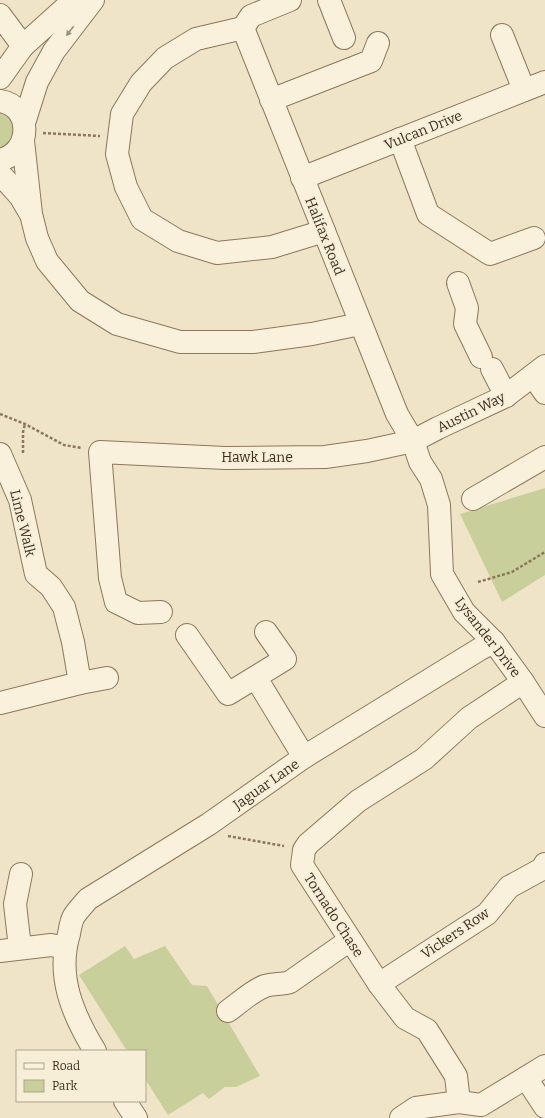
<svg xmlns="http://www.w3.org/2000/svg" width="545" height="1118" font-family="Bitter,serif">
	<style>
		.green { fill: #c9cf9b }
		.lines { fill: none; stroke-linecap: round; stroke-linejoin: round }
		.minor-casing { stroke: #8d765c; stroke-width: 24 }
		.path { stroke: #8d765c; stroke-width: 2.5; stroke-dasharray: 3 2; stroke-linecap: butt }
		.minor { stroke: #faf1dc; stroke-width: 22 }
		.oneway { fill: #9c907e }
		.labels { text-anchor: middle; stroke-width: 4; stroke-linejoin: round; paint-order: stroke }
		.street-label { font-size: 14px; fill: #3d2e20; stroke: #f7eed8 }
	</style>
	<rect width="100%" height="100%" fill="#f0e4c8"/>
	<g class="green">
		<path d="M 0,112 C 11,116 13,124 15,135 L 0,153 Z"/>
		<path d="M 545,488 L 545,575 L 502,602 L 460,514 Z"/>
		<path d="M 125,946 L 134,959 L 165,946 L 192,985 L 207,986 L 260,1076 L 236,1087 L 225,1087 L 209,1099 L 203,1093 L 168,1115 L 145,1079 L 145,1051 L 127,1051 L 79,975 Z"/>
	</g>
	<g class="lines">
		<g class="minor-casing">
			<g id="minor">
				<path d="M 329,0 L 344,38"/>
				<path d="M 0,15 L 23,46"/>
				<path d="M 243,28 L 397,414 L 413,441 L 420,462 L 431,479 L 439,505 L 442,574 L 464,612 L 494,642 L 523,682 L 545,716"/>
				<path d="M 243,28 L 196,39 L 165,58 L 141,83 L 122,114 L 117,154 L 126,187 L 142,219 L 178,241 L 217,253 L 272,247 L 324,231"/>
				<path d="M 243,28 L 251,16 L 290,0"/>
				<path d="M 502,35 L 524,90"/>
				<path d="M 0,78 L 23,46 L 74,0"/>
				<path d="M 271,100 L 371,61 L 378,43"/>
				<path d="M 0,101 C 33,106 32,153 0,160"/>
				<path d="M 24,123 L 37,82 L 54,51 L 93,0"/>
				<path d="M 400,139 L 428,214 L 490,254 L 534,238"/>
				<path d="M 23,141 L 31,214 L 37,238 L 47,261 L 80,301 L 117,324 L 180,342 L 253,342 L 312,334 L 360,324"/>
				<path d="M 0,174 L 20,196 L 30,213"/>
				<path d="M 302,178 L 545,82"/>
				<path d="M 458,283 L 467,308 L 465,324 L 481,357"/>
				<path d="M 492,369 L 506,396"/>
				<path d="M 533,376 L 545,393"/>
				<path d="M 0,454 L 20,500 L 36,574 L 51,587 L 64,607 L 73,642 L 80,683 L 0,703"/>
				<path d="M 473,499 L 545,457"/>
				<path d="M 161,612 L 138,613 L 116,602 L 110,578 L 100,452 L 225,458 L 325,457 L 367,451 L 413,441 L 438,428 L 506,396 L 545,366"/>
				<path d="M 187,635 L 228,694 L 285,659 L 266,632"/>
				<path d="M 256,678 L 304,757"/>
				<path d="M 80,683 L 107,678"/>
				<path d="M 20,948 L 15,904 L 21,874"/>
				<path d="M 0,951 L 51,945 L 65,948"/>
				<path d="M 379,984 L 487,914 L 509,887 L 542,869 L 545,864"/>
				<path d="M 228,1011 C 238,1004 253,990 265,986 C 274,983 282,985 290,982 L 350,940"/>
				<path d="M 95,1051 C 73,1015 56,976 69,934 C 70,928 71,921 74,916 C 78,910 83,905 88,899 L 209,824 L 304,757 L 480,649 L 494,642"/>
				<path d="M 526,1078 L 545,1107"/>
				<path d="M 125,1101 L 136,1118"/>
				<path d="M 459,1102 L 456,1076 L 427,1030 L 405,1018 L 379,984 L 302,865 L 304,850 L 308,844 L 358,801 L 424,759 L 469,718 L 523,682"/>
				<path d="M 401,1118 L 416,1108 L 459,1102 L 481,1105 L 545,1066"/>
			</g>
		</g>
		<g class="path">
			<path d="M 43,133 L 100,136"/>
			<path d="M 0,414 L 25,424 L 64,445 L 82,448"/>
			<path d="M 23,453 L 23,432 L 25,424"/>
			<path d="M 478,582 L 512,572 L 545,552"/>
			<path d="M 228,836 L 284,846"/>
		</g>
		<use href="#minor" class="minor"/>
	</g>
	<defs><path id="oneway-solid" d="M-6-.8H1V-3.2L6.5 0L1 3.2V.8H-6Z"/></defs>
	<use class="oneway" href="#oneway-solid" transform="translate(70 31) rotate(127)"/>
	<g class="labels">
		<g class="street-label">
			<text transform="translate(423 130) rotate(-22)" y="5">Vulcan Drive</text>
			<text transform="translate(325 236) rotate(68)" y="5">Halifax Road</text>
			<text transform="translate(471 412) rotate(-26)" y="5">Austin Way</text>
			<text x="257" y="462">Hawk Lane</text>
			<text transform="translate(23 523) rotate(76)" y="5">Lime Walk</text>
			<text transform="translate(488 637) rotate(52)" y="5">Lysander Drive</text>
			<text transform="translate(266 784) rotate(-35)" y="5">Jaguar Lane</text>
			<text transform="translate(334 915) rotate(57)" y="5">Tornado Chase</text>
			<text transform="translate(455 933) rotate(-34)" y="5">Vickers Row</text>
		</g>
	</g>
	<rect x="16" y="1050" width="130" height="52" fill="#f7eed8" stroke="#ada18e"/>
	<rect x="24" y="1063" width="20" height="6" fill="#faf1dc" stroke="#ada18e"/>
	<text x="52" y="1070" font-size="12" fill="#3d2e20">Road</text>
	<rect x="24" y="1080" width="20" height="12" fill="#c9cf9b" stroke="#ada18e"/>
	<text x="52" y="1090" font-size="12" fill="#3d2e20">Park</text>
</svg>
